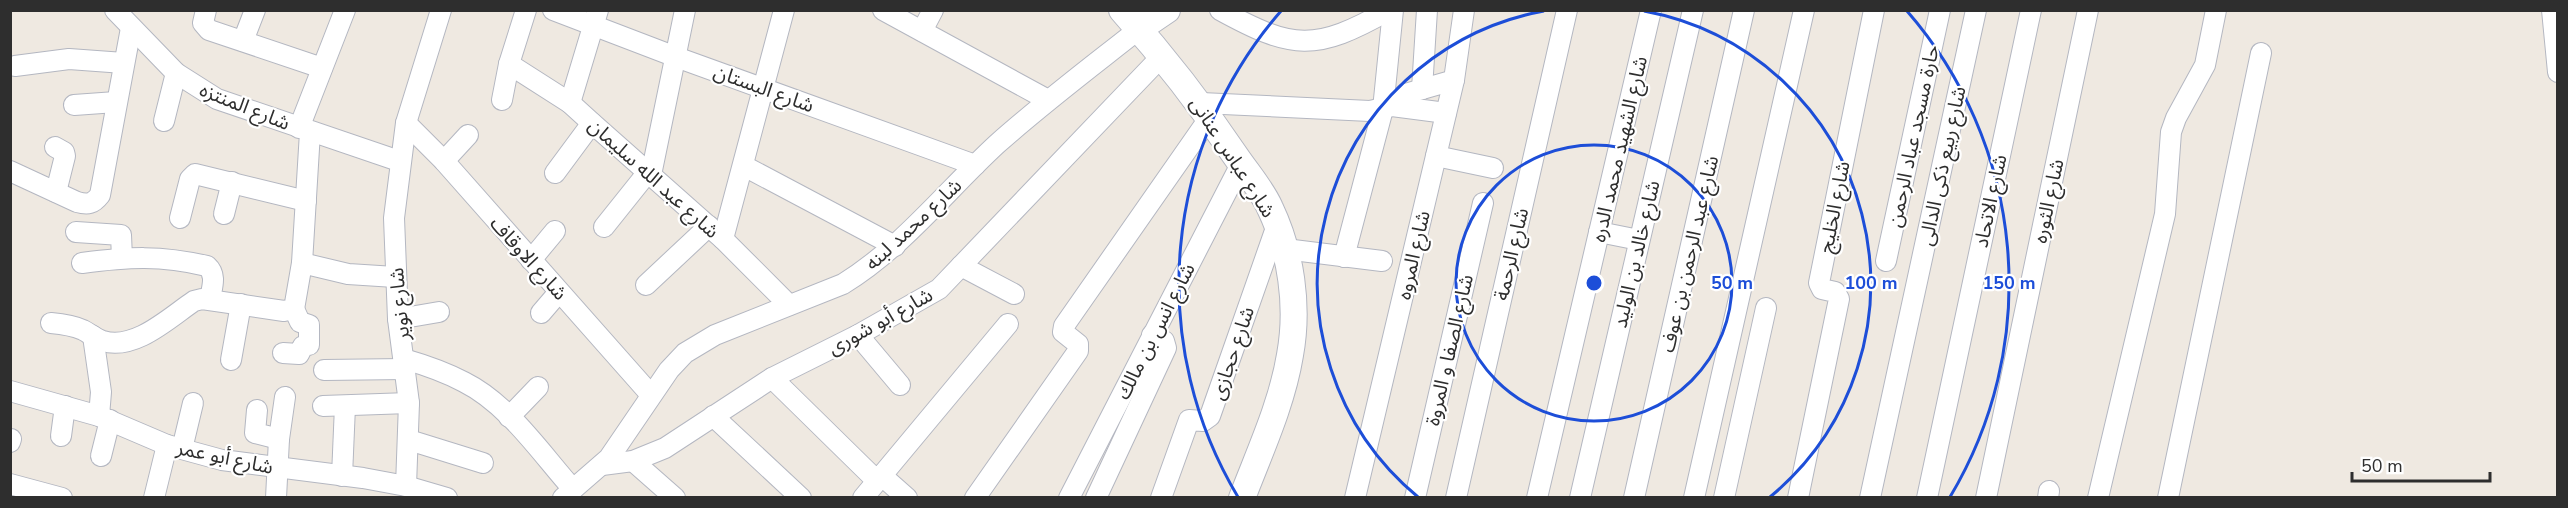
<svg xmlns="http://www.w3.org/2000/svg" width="2568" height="508" font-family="'Nunito Sans','Noto Sans Arabic',sans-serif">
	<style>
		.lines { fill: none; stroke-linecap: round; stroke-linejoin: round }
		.minor-casing { stroke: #b4b7c1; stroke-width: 22 }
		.tertiary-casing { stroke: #b4b7c1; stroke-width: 28 }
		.minor { stroke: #fff; stroke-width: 20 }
		.tertiary { stroke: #fff; stroke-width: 26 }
		.ring { fill: none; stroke: #1d4ed8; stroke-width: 3 }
		.labels { text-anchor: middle; stroke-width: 4.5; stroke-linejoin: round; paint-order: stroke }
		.street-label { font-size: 20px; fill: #2e2e2e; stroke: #fff }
		.centre { fill: #1d4ed8; stroke: #fff; stroke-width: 3 }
		.ring-label { font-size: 18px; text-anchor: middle; font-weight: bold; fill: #1d4ed8; stroke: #fff; stroke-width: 4.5; stroke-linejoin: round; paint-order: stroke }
	</style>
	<rect width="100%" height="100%" fill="#efe9e1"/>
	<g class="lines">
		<g class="minor-casing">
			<g id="minor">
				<path d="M 115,10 L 176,73 L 217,99 L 399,161"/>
				<path d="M 206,10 L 203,23 L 209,30 L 322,68"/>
				<path d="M 553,10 L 676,57 L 975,165"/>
				<path d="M 883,10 L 1048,100"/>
				<path d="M 1220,10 C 1293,50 1315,52 1389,10"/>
				<path d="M 2552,10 L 2558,72"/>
				<path d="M 922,31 L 933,10"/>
				<path d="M 243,41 L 255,10"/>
				<path d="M 509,64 L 570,103 L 592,123 L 723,239 L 789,305"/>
				<path d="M 15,66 L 69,59 L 124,63"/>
				<path d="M 1422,89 L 1427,10"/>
				<path d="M 502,100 L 509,64 L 526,10"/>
				<path d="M 570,103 L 598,10"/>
				<path d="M 1201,103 L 1370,111 L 1392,106 L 1405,94 L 1454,80"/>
				<path d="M 74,105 L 116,102"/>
				<path d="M 1392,106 L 1446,113"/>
				<path d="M 164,121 L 176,73"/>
				<path d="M 406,123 L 444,161 L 651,395"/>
				<path d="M 299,128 L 345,10"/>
				<path d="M 55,147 L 64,152 L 65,156 L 56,192"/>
				<path d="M 1436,156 L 1493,168"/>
				<path d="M 444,161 L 468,135"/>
				<path d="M 744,166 L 895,246"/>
				<path d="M 10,171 L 77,202 C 88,205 93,204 100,195 L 131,28"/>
				<path d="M 555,173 L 592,123"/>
				<path d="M 651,175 L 685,10"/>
				<path d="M 224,214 L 232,182"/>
				<path d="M 180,218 L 190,179 L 195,174 L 306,201"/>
				<path d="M 604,227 L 648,172"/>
				<path d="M 76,232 L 121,235 L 122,258"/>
				<path d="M 1599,232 L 1639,240"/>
				<path d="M 723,239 L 784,10"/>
				<path d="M 1285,249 L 1382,261"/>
				<path d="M 1344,257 L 1383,109 L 1393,10"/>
				<path d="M 531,260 L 555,231"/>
				<path d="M 1886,261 L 1940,10"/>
				<path d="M 82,263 C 129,257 160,255 207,266 C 217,275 212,287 210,299"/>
				<path d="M 302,263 L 348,274 L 395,277"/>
				<path d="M 961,266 L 1014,294"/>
				<path d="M 646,285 L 709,226"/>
				<path d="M 541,313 L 559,292"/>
				<path d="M 398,319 L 439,312"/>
				<path d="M 51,323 C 62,324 72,325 83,330 C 89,333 96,339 103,341 C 135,351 170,317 194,301 L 202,299 L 284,311 L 294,309 L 302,263 L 310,132"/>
				<path d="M 858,335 L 900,385"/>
				<path d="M 93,336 L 101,392 L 99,416"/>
				<path d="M 283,353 L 299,354 L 303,346 L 309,345 L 309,325 L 300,322 L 294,309"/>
				<path d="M 404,359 C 425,365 445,372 464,382 C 508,404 540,452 572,488"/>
				<path d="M 231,360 L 241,304"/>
				<path d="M 324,370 L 405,369"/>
				<path d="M 772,378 L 876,480"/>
				<path d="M 10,391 L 99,416 L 167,445 L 222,460 L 363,478 L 406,486 L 447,498"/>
				<path d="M 323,406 L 409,403"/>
				<path d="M 257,410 L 255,433 L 279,439"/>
				<path d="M 713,416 L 801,498"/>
				<path d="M 509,417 L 538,387"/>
				<path d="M 61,436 L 65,406"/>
				<path d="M 409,440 L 483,463"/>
				<path d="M 10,442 L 11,439"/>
				<path d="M 182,449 L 193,403"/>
				<path d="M 101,456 L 110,420"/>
				<path d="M 633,461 L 675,498"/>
				<path d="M 602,465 L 633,461 L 665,448 L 772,378 L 858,335 L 939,289 L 1161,57"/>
				<path d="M 881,475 L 907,498"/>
				<path d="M 342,476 L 345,406"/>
				<path d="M 10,484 L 62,498"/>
				<path d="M 406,486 L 409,403 L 398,319 L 394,218 L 406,123 L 441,10"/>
				<path d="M 154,498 L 167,445"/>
				<path d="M 276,498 L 279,439 L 285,397"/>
				<path d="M 563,498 L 609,458 L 669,370 L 685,353 L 715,335 L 843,284 C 903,247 946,191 997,144 C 1043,103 1091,67 1139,29"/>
				<path d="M 863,498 L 1008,324"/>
				<path d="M 975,498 L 1078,351 L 1078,344 L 1063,332 L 1064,326 L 1210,117"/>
				<path d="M 1069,498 L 1241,164"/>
				<path d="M 1096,498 L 1166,348 L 1164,341 L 1152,335"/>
				<path d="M 1161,498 L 1189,420 L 1203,421 L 1210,416 L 1277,225"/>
				<path d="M 1355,498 L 1454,80 L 1464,10"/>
				<path d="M 1415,498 L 1483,203"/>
				<path d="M 1456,498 L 1567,10"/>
				<path d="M 1537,498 L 1651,10"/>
				<path d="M 1580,498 L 1693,10"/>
				<path d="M 1634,498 L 1744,10"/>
				<path d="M 1694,498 L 1804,10"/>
				<path d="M 1724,498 L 1766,308"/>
				<path d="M 1798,498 L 1839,299 L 1835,292 L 1822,289 L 1819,283 L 1874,10"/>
				<path d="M 1870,498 L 1976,10"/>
				<path d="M 1927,498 L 2031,10"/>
				<path d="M 1986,498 L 2088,10"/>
				<path d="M 2048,498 L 2049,491"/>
				<path d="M 2098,498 L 2165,214 L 2171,132 L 2176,118 L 2205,65 L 2216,10"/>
				<path d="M 2168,498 L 2261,53"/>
			</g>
		</g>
		<g class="tertiary-casing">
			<g id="tertiary">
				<path d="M 1122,10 C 1164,57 1202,106 1237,158 C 1248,174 1262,190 1270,208 C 1291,252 1299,306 1290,355 C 1282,404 1260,451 1242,498"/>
				<path d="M 1139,29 L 1167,10"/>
			</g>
		</g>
		<use href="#minor" class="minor"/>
		<use href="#tertiary" class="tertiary"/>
	</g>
	<g class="ring">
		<circle cx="1594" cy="283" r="138"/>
		<path d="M1418 497A277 277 0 0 1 1544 11M1644 11A277 277 0 0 1 1770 497"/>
		<path d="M1238 497A415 415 0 0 1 1281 11M1907 11A415 415 0 0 1 1950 497"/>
	</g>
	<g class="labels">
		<g class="street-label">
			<text transform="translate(764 88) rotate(20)" y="7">شارع البستان</text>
			<text transform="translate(245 106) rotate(22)" y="7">شارع المنتزه</text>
			<text transform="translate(1913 136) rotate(-78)" y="7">حارة مسجد عباد الرحمن</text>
			<text transform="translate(1619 149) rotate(-77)" y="7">شارع الشهيد محمد الدره</text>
			<text transform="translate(1233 157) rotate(57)" y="7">شارع عباس عنانى</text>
			<text transform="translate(1942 166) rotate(-78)" y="7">شارع ربيع ذكى الدالى</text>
			<text transform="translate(654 178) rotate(42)" y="7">شارع عبد الله سليمان</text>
			<text transform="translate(1990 201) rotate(-78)" y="7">شارع الاتحاد</text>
			<text transform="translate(2048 201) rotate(-78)" y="7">شارع الثوره</text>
			<text transform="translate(1834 207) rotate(-79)" y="7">شارع الخليج</text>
			<text transform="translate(913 224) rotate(-43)" y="7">شارع محمد لبنه</text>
			<text transform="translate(1511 254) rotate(-77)" y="7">شارع الرحمة</text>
			<text transform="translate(1636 254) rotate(-77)" y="7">شارع خالد بن الوليد</text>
			<text transform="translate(1689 254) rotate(-77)" y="7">شارع عبد الرحمن بن عوف</text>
			<text transform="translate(1413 255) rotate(-77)" y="7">شارع المروه</text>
			<text transform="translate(529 258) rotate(48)" y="7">شارع الاوقاف</text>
			<text transform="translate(399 304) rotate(-95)" y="7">شارع نوير</text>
			<text transform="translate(880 321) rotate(-29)" y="7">شارع أبو شورى</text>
			<text transform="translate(1155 331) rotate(-63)" y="7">شارع انس بن مالك</text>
			<text transform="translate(1449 350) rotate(-77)" y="7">شارع الصفا و المروة</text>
			<text transform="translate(1232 353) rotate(-71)" y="7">شارع حجازى</text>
			<text transform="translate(225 457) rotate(12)" y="7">شارع أبو عمر</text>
		</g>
	</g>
	<circle cx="1594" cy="283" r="9" class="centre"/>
	<g class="ring-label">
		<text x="1732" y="289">50 m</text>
		<text x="1871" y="289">100 m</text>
		<text x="2009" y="289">150 m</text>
	</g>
	<rect width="2568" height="508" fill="none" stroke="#2e2e2e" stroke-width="24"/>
	<path d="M2352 472v9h138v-9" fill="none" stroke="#2e2e2e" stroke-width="3"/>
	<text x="2361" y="472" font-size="18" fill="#2e2e2e" stroke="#ffffff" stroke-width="4.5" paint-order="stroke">50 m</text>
</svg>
